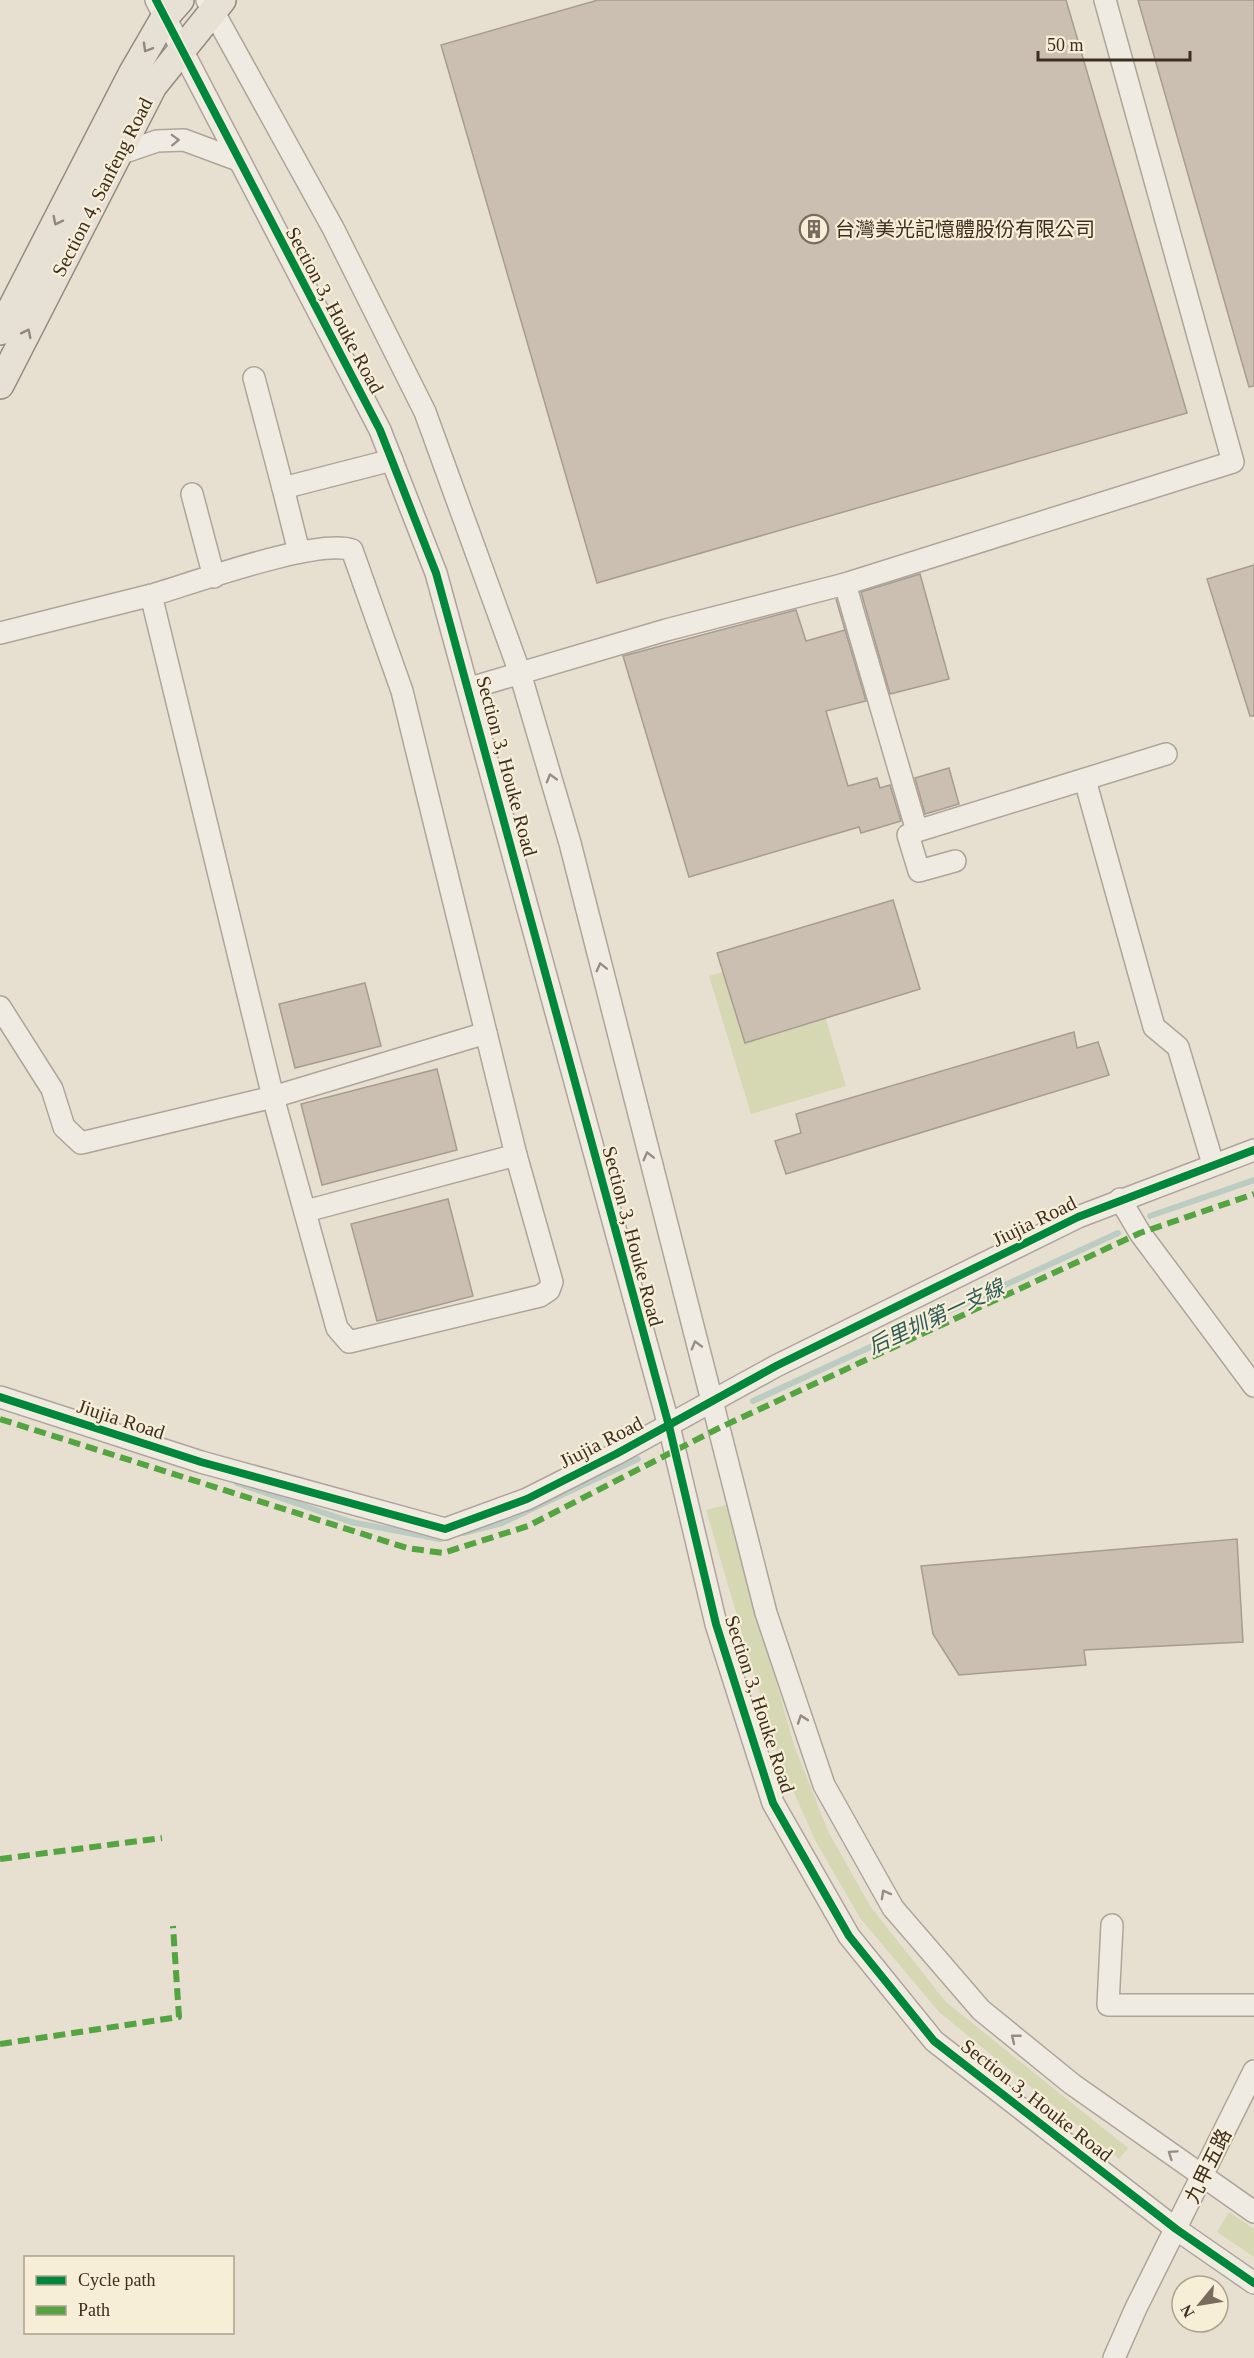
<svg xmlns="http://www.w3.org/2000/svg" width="1254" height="2358" font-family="'Times New Roman','Noto Sans TC',serif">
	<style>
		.green { fill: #d6d7b3 }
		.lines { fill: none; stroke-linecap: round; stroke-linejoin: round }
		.stream { stroke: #bcccc2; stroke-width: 6 }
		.building { fill: #cbbfb2; stroke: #a89c90; stroke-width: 1.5 }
		.minor-casing { stroke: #ada599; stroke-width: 24 }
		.major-casing { stroke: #928b80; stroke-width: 30 }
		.minor { stroke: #efebe3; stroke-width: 21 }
		.major { stroke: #e6e1d4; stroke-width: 27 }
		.quiet { stroke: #54a441; stroke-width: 6; stroke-dasharray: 12 6; stroke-linecap: butt }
		.cycleway-casing { stroke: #f7eed8; stroke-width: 11 }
		.cycleway { stroke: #00873e; stroke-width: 8 }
		.oneway { stroke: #92887a }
		.oneway2 { stroke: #968c82 }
		.labels { text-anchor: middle; stroke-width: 4.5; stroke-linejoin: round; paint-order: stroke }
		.street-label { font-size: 20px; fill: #3d2e20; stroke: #f7eed8 }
		.poi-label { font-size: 20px; fill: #3d2e20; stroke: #f7eed8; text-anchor: start }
		.water-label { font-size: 21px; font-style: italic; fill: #2f5d5a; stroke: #f7eed8 }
	</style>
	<rect width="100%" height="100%" fill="#e7e0d1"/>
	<g class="green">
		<path d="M 804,947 L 846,1086 L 751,1114 L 709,976 Z"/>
		<path d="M 726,1505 L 794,1745 L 828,1831 L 870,1906 L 946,2002 L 1128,2148 L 1119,2159 L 939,2012 L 860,1918 L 816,1842 L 779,1759 L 706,1510 Z"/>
		<path d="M 1229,2212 L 1254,2229 L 1254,2257 L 1217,2232 Z"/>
	</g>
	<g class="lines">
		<g class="stream">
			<path d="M 1150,1216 L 1254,1180"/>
			<path d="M 753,1401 L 1118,1233"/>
			<path d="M 237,1483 L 351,1522 L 440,1539 L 447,1537"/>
			<path d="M 463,1533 L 502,1523 L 638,1459"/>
		</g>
	</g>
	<g class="building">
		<path d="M 598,0 L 1066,0 L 1187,413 L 597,583 L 441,45 Z"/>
		<path d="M 1138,0 L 1254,0 L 1254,386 L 1249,387 Z"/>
		<path d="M 1254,565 L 1254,716 L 1250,716 L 1207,579 Z"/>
		<path d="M 920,574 L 949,679 L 890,694 L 861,592 Z"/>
		<path d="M 836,599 L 866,701 L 826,711 L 848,786 L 877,778 L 880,788 L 890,785 L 901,821 L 861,833 L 859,827 L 689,877 L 623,656 L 796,610 L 806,641 L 845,630 Z"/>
		<path d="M 949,768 L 959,804 L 925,814 L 915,778 Z"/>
		<path d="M 893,900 L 920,989 L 745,1043 L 717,953 Z"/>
		<path d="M 365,983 L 381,1046 L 295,1068 L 279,1004 Z"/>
		<path d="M 1074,1032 L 1077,1048 L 1098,1042 L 1109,1075 L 786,1174 L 775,1141 L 801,1133 L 796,1114 Z"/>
		<path d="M 437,1069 L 457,1150 L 322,1185 L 301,1104 Z"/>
		<path d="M 448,1199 L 473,1296 L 377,1321 L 351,1224 Z"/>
		<path d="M 1237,1539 L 1243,1642 L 1084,1650 L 1086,1665 L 959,1675 L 933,1634 L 921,1566 Z"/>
	</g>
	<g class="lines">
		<g class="minor-casing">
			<g id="minor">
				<path d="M 156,0 L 380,430 L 436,573 L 669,1426 L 716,1624 L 773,1803 L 849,1936 L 934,2041 L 1176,2229 L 1254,2283"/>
				<path d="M 207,0 L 333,228 L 425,412 L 520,673 L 570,843 L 766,1613 L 824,1785 L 893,1908 L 981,2010 L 1072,2084 L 1254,2212"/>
				<path d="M 119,154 L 157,141 L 184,140 L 238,160"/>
				<path d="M 254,378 L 283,488 L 392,460"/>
				<path d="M 283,488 L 299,552"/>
				<path d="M 192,494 L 214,577"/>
				<path d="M 845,584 L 917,831 L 1166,754"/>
				<path d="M 0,633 C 51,620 101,608 152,595 C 193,583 317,538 352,550 L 402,691 L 516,1155 L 552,1282 L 549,1290 L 540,1296 L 349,1342 L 337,1328 L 273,1097 L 151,595"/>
				<path d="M 470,688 L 666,630 L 845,584 L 1233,462 L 1105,0"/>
				<path d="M 1085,780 L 1154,1027 L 1178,1047 L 1213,1164"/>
				<path d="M 917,831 L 908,835 L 919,871 L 955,861"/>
				<path d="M 0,1007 L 52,1089 L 64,1127 L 81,1143 L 273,1097 L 486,1033"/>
				<path d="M 1120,1199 L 1140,1233 L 1254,1386"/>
				<path d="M 306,1211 L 516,1155"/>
				<path d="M 0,1397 L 201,1462 L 445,1529 L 527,1499 L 616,1454 L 776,1366 L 1078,1217 L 1254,1150"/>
				<path d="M 1112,1925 L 1108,2005 L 1254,2005"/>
				<path d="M 1114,2358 L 1136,2308 L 1254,2071"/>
			</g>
		</g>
		<g class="major-casing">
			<g id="major">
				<path d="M 0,331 L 132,74 L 165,17 L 180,0"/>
				<path d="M 0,385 L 153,86 L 222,0"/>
			</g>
		</g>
		<use href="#minor" class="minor"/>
		<use href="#major" class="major"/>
		<g class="quiet">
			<path d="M 0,1419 L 407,1548 L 443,1553 L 528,1526 L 719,1428 L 1140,1233 L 1254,1194"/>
			<path d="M 0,1859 L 162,1838"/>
			<path d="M 0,2044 L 179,2017 L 173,1926"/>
		</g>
		<g class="cycleway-casing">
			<g id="cycleway">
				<path d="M 156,0 L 380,430 L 436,573 L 669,1426 L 716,1624 L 773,1803 L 849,1936 L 934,2041 L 1176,2229 L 1254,2283"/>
				<path d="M 0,1397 L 201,1462 L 445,1529 L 527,1499 L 616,1454 L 776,1366 L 1078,1217 L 1254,1150"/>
			</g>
		</g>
		<use href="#cycleway" class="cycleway"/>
	</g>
	<defs><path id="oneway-chevron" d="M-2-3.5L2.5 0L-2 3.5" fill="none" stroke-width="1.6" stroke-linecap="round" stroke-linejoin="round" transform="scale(1.5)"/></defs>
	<g class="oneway">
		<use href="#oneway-chevron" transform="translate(147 48) rotate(120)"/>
		<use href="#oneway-chevron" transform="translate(57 221) rotate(117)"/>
		<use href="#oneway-chevron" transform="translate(27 333) rotate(-63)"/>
	</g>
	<g class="oneway2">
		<use href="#oneway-chevron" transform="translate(175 140) rotate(-2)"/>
		<use href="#oneway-chevron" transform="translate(551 778) rotate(-106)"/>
		<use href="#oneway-chevron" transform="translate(601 967) rotate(-104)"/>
		<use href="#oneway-chevron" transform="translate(648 1156) rotate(-104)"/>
		<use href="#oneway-chevron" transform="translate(696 1345) rotate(-106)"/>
		<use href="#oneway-chevron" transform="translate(802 1719) rotate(-109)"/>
		<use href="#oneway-chevron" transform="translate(885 1894) rotate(-119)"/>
		<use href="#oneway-chevron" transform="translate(1015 2038) rotate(-141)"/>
		<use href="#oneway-chevron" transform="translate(1172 2154) rotate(-145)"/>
	</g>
	<defs>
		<g id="building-ring" transform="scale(1.5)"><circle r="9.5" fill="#f7eed8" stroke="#786c5e" stroke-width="1.5"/><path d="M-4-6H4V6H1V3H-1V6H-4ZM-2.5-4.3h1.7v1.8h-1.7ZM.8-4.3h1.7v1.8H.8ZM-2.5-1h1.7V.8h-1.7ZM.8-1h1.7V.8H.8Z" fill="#786c5e"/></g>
	</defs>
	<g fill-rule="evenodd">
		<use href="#building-ring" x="814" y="229"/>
	</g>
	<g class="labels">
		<g class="street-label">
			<text transform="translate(102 187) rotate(-63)" y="7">Section 4, Sanfeng Road</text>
			<text transform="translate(335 310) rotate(62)" y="7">Section 3, Houke Road</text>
			<text transform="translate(507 766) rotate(75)" y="7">Section 3, Houke Road</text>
			<text transform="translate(1034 1221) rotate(-26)" y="7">Jiujia Road</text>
			<text transform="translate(633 1236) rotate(75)" y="7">Section 3, Houke Road</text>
			<text transform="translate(121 1419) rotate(18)" y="7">Jiujia Road</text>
			<text transform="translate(601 1442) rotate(-27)" y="7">Jiujia Road</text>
			<text transform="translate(760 1704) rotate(72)" y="7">Section 3, Houke Road</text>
			<text transform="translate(1037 2100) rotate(38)" y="7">Section 3, Houke Road</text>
			<text transform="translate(1208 2166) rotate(-64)" y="7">九甲五路</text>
		</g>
		<g class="poi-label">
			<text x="835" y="236">台灣美光記憶體股份有限公司</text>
		</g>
		<g class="water-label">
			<text transform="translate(936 1317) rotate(-25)" y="7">后里圳第一支線</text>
		</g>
	</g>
	<rect x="24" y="2256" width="210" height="78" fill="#f7eed8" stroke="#ada18e" stroke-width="1.5"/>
	<rect x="36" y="2276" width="30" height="9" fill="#00873e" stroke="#ada18e" stroke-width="1.5"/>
	<text x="78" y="2286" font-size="18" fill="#3d2e20">Cycle path</text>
	<rect x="36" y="2306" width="30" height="9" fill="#54a441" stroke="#ada18e" stroke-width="1.5"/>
	<text x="78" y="2316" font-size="18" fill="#3d2e20">Path</text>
	<g transform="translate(1200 2304) rotate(240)"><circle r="28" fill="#f7eed8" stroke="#ada18e" stroke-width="1.5"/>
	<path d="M0-4.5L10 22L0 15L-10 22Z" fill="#786c5e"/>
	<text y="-9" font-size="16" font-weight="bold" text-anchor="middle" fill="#3d2e20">N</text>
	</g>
	<path d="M1038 51v9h152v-9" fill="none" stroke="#3d2e20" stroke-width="3"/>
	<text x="1047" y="51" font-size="18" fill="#3d2e20" stroke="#f7eed8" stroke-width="4.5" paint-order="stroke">50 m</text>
</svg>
